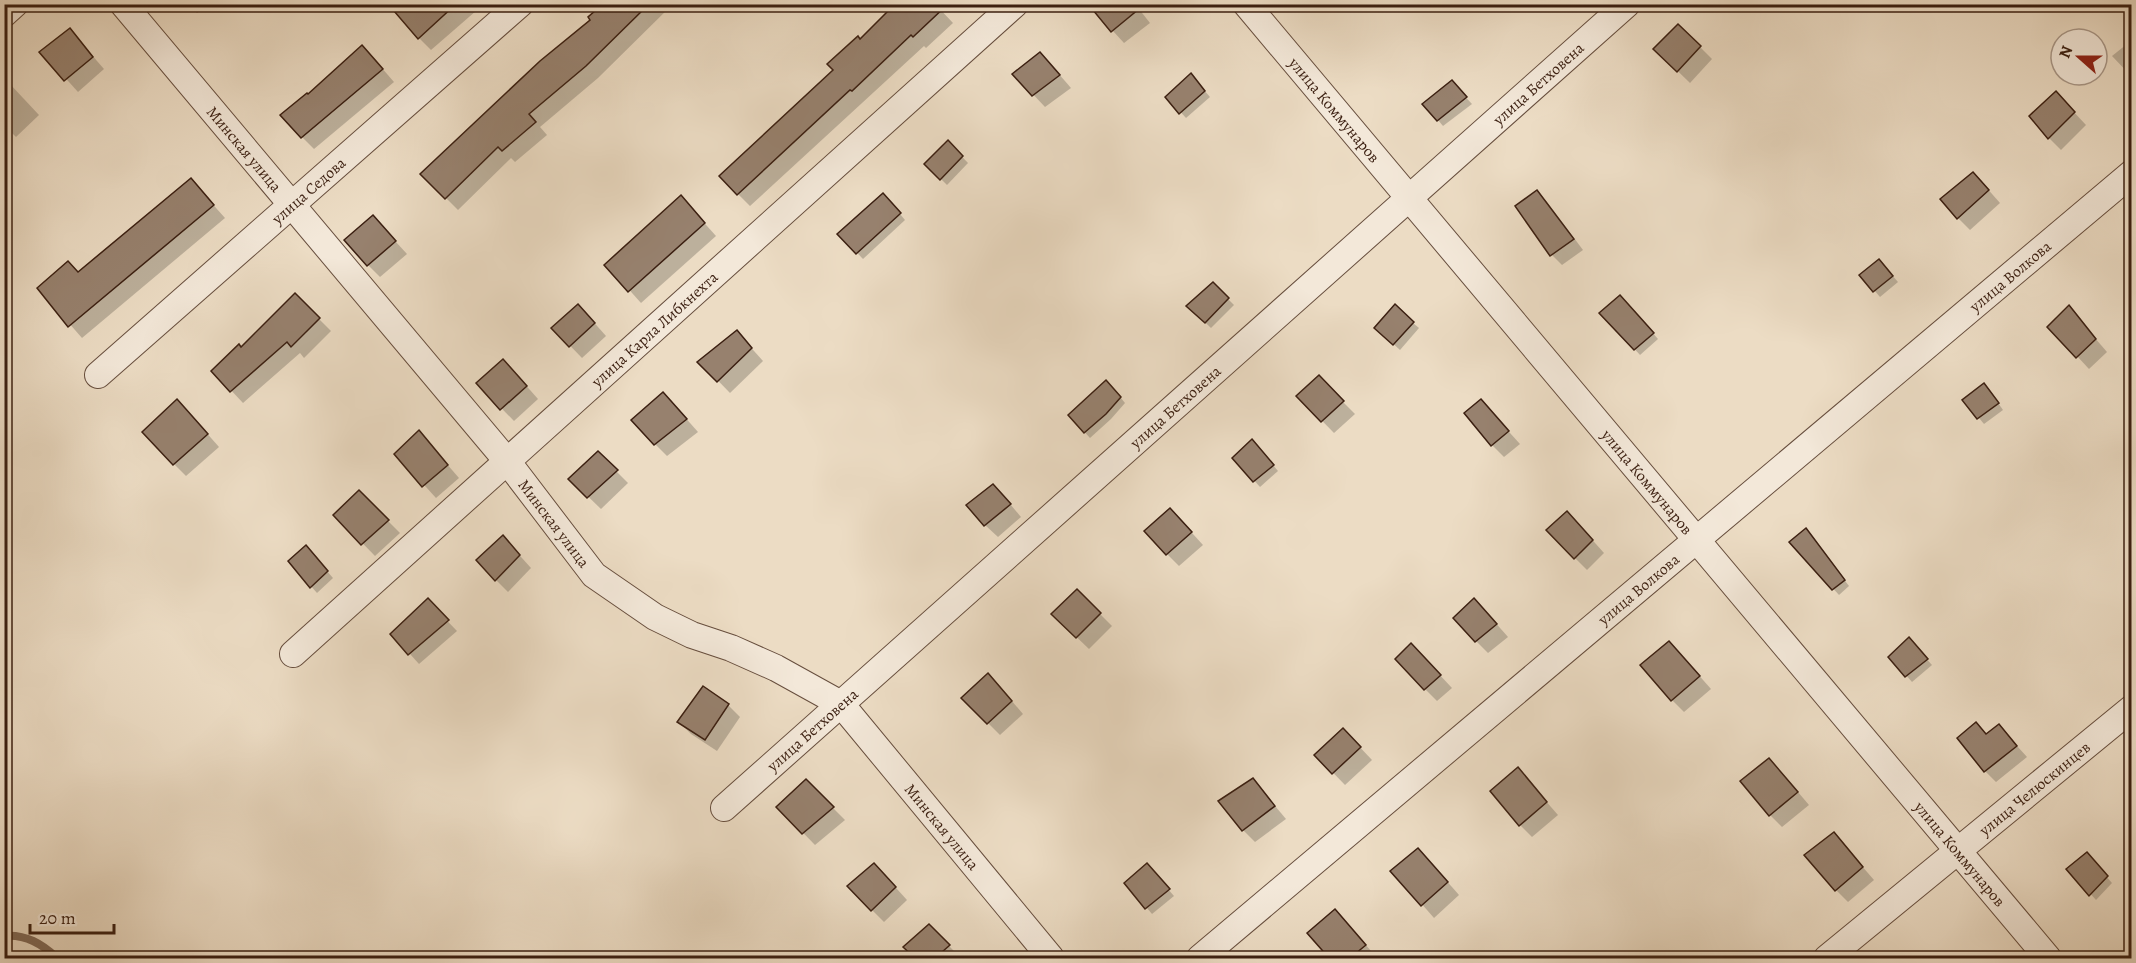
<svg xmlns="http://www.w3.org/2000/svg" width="2136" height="963" font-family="Alegreya,serif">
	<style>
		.shadow { fill: #0003 }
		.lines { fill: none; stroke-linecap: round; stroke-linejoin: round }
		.stream { stroke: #816a58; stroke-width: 8 }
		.building { fill: #97816e; stroke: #3b1f11; stroke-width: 1.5 }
		.minor-casing { stroke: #674e3e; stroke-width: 28 }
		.minor { stroke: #f3e8d9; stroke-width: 26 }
		.labels { text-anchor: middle; stroke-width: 4.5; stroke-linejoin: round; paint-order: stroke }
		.street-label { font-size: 16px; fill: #3b1f11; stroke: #f3e8d9 }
	</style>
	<rect width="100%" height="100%" fill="#ecdcc4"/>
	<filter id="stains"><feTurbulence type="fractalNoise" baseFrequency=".00333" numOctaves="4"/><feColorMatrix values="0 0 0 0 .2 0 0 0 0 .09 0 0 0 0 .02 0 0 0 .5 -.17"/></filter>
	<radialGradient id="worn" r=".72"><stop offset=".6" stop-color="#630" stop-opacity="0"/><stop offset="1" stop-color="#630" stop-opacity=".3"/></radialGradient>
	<g class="shadow">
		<path d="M 188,4 L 207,4 L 197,13 Z"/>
		<path d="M 404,4 L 484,4 L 431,50 L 419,38 Z"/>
		<path d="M 606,4 L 673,4 L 598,78 L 540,127 L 547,135 L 515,162 L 511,158 L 458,210 L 422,174 L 592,20 Z"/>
		<path d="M 935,4 L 953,23 L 926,48 L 924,46 L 750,206 L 738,194 L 860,41 Z"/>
		<path d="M 1135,4 L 1150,23 L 1124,43 L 1090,6 Z"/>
		<path d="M 70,30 L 104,69 L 78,92 L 42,52 Z"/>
		<path d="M 2132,40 L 2132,77 L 2112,56 Z"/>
		<path d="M 1700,47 L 1712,59 L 1690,83 L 1655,49 Z"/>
		<path d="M 374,59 L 394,82 L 314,149 L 302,137 Z"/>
		<path d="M 1052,66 L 1071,88 L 1045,107 L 1014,74 Z"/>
		<path d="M 1196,81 L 1210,97 L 1186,118 L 1167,97 Z"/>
		<path d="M 9,83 L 39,115 L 16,137 L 4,125 L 4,88 Z"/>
		<path d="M 1457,88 L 1472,104 L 1443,126 L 1438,120 Z"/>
		<path d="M 2056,93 L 2086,125 L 2061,150 L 2049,138 Z"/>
		<path d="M 948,142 L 968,163 L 947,185 L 926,164 Z"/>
		<path d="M 191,180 L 225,218 L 82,338 L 39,289 L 78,274 Z"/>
		<path d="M 1985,186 L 2000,203 L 1970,230 L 1958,218 Z"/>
		<path d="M 1537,192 L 1547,202 L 1583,250 L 1562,265 L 1552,255 Z"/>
		<path d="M 681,197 L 716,236 L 641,303 L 607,265 Z"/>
		<path d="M 889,201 L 905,220 L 863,259 L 839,234 Z"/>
		<path d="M 385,230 L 407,254 L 380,277 L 368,265 Z"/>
		<path d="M 1884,266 L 1898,282 L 1880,297 L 1861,275 Z"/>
		<path d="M 1213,284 L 1234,305 L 1211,328 L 1188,306 Z"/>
		<path d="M 295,295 L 331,331 L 304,358 L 300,353 L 243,403 L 213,371 L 242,349 Z"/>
		<path d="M 1626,302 L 1658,339 L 1640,355 L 1602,313 Z"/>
		<path d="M 2069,308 L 2107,352 L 2089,369 L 2050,327 Z"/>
		<path d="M 590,318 L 606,336 L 582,358 L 553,328 Z"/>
		<path d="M 1413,323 L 1419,328 L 1400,350 L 1376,328 Z"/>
		<path d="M 737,332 L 763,361 L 730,393 L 700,362 Z"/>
		<path d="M 515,373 L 538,399 L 514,421 L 478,384 Z"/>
		<path d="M 1319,378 L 1355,414 L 1334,433 L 1298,396 Z"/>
		<path d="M 1112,387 L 1125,403 L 1111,419 L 1090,438 L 1070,416 Z"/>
		<path d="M 1989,390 L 2003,410 L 1984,424 L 1964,400 Z"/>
		<path d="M 1481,401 L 1520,444 L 1504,457 L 1492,445 Z"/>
		<path d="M 675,406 L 698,432 L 667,456 L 655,444 Z"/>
		<path d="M 189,413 L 219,447 L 186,476 L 174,464 Z"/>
		<path d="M 419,432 L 459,478 L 436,498 L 396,454 Z"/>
		<path d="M 1258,447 L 1278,471 L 1260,487 L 1234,458 Z"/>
		<path d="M 598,453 L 628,483 L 601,509 L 570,479 Z"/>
		<path d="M 359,492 L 400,533 L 375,556 L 335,515 Z"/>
		<path d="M 1005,498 L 1021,517 L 998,537 L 985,525 Z"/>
		<path d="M 1182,522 L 1203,545 L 1179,566 L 1167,554 Z"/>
		<path d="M 1579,525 L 1604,553 L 1587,570 L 1575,558 Z"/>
		<path d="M 1806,530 L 1849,586 L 1839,595 L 1791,542 Z"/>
		<path d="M 503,537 L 531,568 L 508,592 L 496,580 Z"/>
		<path d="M 311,553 L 333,578 L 317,593 L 290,562 Z"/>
		<path d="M 1077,591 L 1112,626 L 1089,649 L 1065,626 Z"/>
		<path d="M 428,601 L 457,631 L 419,664 L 392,634 Z"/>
		<path d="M 1486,612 L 1508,637 L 1488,653 L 1476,641 Z"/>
		<path d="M 1914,645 L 1932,665 L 1912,682 L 1890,657 Z"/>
		<path d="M 1681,655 L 1711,689 L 1684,712 L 1672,700 Z"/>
		<path d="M 1423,657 L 1452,688 L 1437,701 L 1425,689 Z"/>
		<path d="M 1000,687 L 1023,714 L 1000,735 L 963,698 Z"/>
		<path d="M 728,705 L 740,717 L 717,751 L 691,734 L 679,722 Z"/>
		<path d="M 1976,724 L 1987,735 L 1999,726 L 2027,757 L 1996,782 L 1985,771 Z"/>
		<path d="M 1355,742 L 1372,760 L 1345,785 L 1316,755 Z"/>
		<path d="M 1518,769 L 1558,815 L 1532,837 L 1520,825 Z"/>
		<path d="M 1781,772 L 1809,805 L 1782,827 L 1770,815 Z"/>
		<path d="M 1253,780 L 1286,819 L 1255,842 L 1243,830 Z"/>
		<path d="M 806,781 L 845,820 L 815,845 L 778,807 Z"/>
		<path d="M 1834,834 L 1874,880 L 1848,902 L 1836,890 Z"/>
		<path d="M 2092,860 L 2112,883 L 2096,900 L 2069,869 Z"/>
		<path d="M 1430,862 L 1459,895 L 1434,918 L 1393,871 Z"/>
		<path d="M 1152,871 L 1174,896 L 1152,914 L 1126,883 Z"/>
		<path d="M 886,877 L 907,900 L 884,922 L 872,910 Z"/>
		<path d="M 1335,911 L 1347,923 L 1377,958 L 1331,958 L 1309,933 Z"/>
		<path d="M 941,938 L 961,958 L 917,958 L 906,947 Z"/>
	</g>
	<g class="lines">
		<path class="stream" d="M 4,936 C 26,934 42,944 57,958"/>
	</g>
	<g class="building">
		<path d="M 388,4 L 456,4 L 418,39 Z"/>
		<path d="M 603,4 L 649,4 L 586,66 L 529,114 L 536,122 L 502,151 L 498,147 L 445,199 L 420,174 L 540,61 L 590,20 L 588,17 Z"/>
		<path d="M 895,4 L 948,4 L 913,37 L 911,35 L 852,91 L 850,90 L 737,195 L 719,176 L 833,70 L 827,64 L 858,36 L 860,39 Z"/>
		<path d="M 1088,4 L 1145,4 L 1111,32 Z"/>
		<path d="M 1678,24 L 1701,46 L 1677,72 L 1653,49 Z"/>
		<path d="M 70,28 L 93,57 L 64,81 L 39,52 Z"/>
		<path d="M 362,45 L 383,69 L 301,138 L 280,115 L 307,93 L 308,94 Z"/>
		<path d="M 1040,52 L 1060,75 L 1032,96 L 1012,74 Z"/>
		<path d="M 1191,73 L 1205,91 L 1179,114 L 1165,97 Z"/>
		<path d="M 1452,80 L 1467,97 L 1437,121 L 1422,104 Z"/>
		<path d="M 2056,91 L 2075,112 L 2048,139 L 2029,116 Z"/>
		<path d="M 948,140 L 963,156 L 940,180 L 924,164 Z"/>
		<path d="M 1973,172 L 1989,190 L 1957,219 L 1940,199 Z"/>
		<path d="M 191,178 L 214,205 L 68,327 L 37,288 L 68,261 L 78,272 Z"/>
		<path d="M 1537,190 L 1574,239 L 1550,256 L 1515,206 Z"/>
		<path d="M 883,193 L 901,213 L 856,254 L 837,234 Z"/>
		<path d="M 681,195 L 705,223 L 628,292 L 604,265 Z"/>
		<path d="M 373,215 L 396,241 L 367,266 L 344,240 Z"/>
		<path d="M 1879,259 L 1893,276 L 1873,292 L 1859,275 Z"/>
		<path d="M 1213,282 L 1229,298 L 1205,323 L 1186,306 Z"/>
		<path d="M 295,293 L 320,318 L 291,347 L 287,342 L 230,392 L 211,371 L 239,344 L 241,347 Z"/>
		<path d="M 1620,295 L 1654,333 L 1634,350 L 1599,313 Z"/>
		<path d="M 578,304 L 595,323 L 569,347 L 551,328 Z"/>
		<path d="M 1395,304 L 1414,322 L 1393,345 L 1374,328 Z"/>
		<path d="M 2069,305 L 2096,339 L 2076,358 L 2047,327 Z"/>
		<path d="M 737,330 L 752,348 L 717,382 L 697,362 Z"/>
		<path d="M 503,359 L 527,386 L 500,410 L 476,383 Z"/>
		<path d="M 1319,375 L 1344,401 L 1321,422 L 1296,396 Z"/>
		<path d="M 1106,380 L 1121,397 L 1106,414 L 1084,433 L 1068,415 Z"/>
		<path d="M 1984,383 L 1999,403 L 1977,419 L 1962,400 Z"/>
		<path d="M 663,392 L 687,419 L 654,445 L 631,420 Z"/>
		<path d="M 177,399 L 208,434 L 173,465 L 142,432 Z"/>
		<path d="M 1481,399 L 1509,431 L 1491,446 L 1464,413 Z"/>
		<path d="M 419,430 L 448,465 L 422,487 L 394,454 Z"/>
		<path d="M 1252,439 L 1274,465 L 1253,482 L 1232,458 Z"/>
		<path d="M 598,451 L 618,470 L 587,498 L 568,479 Z"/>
		<path d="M 993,484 L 1011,504 L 984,526 L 966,505 Z"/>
		<path d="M 359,490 L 389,520 L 361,545 L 333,515 Z"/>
		<path d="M 1170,508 L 1192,532 L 1166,555 L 1144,531 Z"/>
		<path d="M 1567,511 L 1593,540 L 1574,559 L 1546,530 Z"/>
		<path d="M 1806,528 L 1845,580 L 1832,590 L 1789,542 Z"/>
		<path d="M 503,535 L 520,555 L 495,581 L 476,560 Z"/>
		<path d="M 306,545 L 328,571 L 310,588 L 288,561 Z"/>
		<path d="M 1077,589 L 1101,613 L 1076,638 L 1051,614 Z"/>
		<path d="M 428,598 L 449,620 L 408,655 L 390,634 Z"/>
		<path d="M 1474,598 L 1497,624 L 1475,642 L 1453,618 Z"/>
		<path d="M 1909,637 L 1928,659 L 1905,677 L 1888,657 Z"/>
		<path d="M 1669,641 L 1700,676 L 1671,701 L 1640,665 Z"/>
		<path d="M 1411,643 L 1441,675 L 1424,690 L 1395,659 Z"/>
		<path d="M 988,673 L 1012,701 L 987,724 L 961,698 Z"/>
		<path d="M 703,686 L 729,704 L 705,740 L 677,722 Z"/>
		<path d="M 1976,722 L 1986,734 L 1999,724 L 2017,746 L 1984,772 L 1957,738 Z"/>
		<path d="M 1343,728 L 1361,747 L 1332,774 L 1314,755 Z"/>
		<path d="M 1769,758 L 1798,792 L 1769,816 L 1740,781 Z"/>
		<path d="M 1518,767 L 1547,802 L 1519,826 L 1490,791 Z"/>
		<path d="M 1253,778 L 1275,806 L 1242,831 L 1218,801 Z"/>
		<path d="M 806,779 L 834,807 L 802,834 L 776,807 Z"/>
		<path d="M 1834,832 L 1863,867 L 1835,891 L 1804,855 Z"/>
		<path d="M 1418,848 L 1448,882 L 1421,906 L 1390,871 Z"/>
		<path d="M 2087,852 L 2108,876 L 2089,896 L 2066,869 Z"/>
		<path d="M 874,863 L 896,887 L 871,911 L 847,886 Z"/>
		<path d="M 1147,863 L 1170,889 L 1145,909 L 1124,883 Z"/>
		<path d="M 1335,909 L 1366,945 L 1350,958 L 1329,958 L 1307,933 Z"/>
		<path d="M 929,924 L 950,945 L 935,958 L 915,958 L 903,947 Z"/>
	</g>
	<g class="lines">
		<g class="minor-casing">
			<g id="minor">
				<path id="s1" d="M 123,4 L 507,461 L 594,575 L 655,617 L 692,635 L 731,648 L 776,668 L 841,704 L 1051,958"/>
				<path id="s2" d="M 1246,4 L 2048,958"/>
				<path d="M 4,14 L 15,4"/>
				<path id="s3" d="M 98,375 L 520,4"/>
				<path id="s4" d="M 293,654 L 1015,4"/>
				<path id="s5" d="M 724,808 L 1627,4"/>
				<path id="s6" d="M 1200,958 L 2132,173"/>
				<path id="s7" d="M 1827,958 L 2132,708"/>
			</g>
		</g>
		<use href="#minor" class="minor"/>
	</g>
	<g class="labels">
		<g class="street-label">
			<text dy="6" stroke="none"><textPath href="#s5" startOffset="1090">улица Бетховена</textPath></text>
			<text dy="6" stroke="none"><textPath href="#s2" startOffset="138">улица Коммунаров</textPath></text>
			<text dy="6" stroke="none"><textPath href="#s1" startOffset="189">Минская улица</textPath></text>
			<text dy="6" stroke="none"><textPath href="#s3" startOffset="280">улица Седова</textPath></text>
			<text dy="6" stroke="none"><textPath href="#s6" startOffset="1059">улица Волкова</textPath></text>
			<text dy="6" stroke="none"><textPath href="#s4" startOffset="486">улица Карла Либкнехта</textPath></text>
			<text dy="6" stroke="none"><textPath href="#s5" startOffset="604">улица Бетховена</textPath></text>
			<text dy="6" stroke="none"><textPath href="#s2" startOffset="624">улица Коммунаров</textPath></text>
			<text dy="6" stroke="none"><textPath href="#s1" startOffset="675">Минская улица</textPath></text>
			<text dy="6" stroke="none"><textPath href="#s6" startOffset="573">улица Волкова</textPath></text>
			<text dy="6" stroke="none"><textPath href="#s5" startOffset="118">улица Бетховена</textPath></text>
			<text dy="6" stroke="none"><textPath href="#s7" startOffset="268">улица Челюскинцев</textPath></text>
			<text dy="6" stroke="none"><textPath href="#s1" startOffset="1179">Минская улица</textPath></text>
			<text dy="6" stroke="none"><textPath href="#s2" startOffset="1110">улица Коммунаров</textPath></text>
		</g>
	</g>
	<rect width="2136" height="963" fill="none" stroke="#ecdcc4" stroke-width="24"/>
	<rect x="6" y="6" width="2124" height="951" fill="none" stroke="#3b1f11" stroke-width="3"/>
	<rect x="12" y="12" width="2112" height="939" fill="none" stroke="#3b1f11" stroke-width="1.5"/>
	<g transform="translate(2079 57) rotate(291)"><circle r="28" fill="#f3e8d9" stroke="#a99889" stroke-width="1.5"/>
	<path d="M0-4.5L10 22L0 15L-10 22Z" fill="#8f2418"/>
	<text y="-9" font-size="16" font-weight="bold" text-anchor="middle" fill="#3b1f11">N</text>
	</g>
	<path d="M30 924v9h84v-9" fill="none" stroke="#3b1f11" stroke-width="3"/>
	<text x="39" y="924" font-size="18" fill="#3b1f11" stroke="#f3e8d9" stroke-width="4.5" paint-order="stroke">20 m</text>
	<rect width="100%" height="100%" filter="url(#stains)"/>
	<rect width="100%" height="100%" fill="url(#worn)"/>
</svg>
